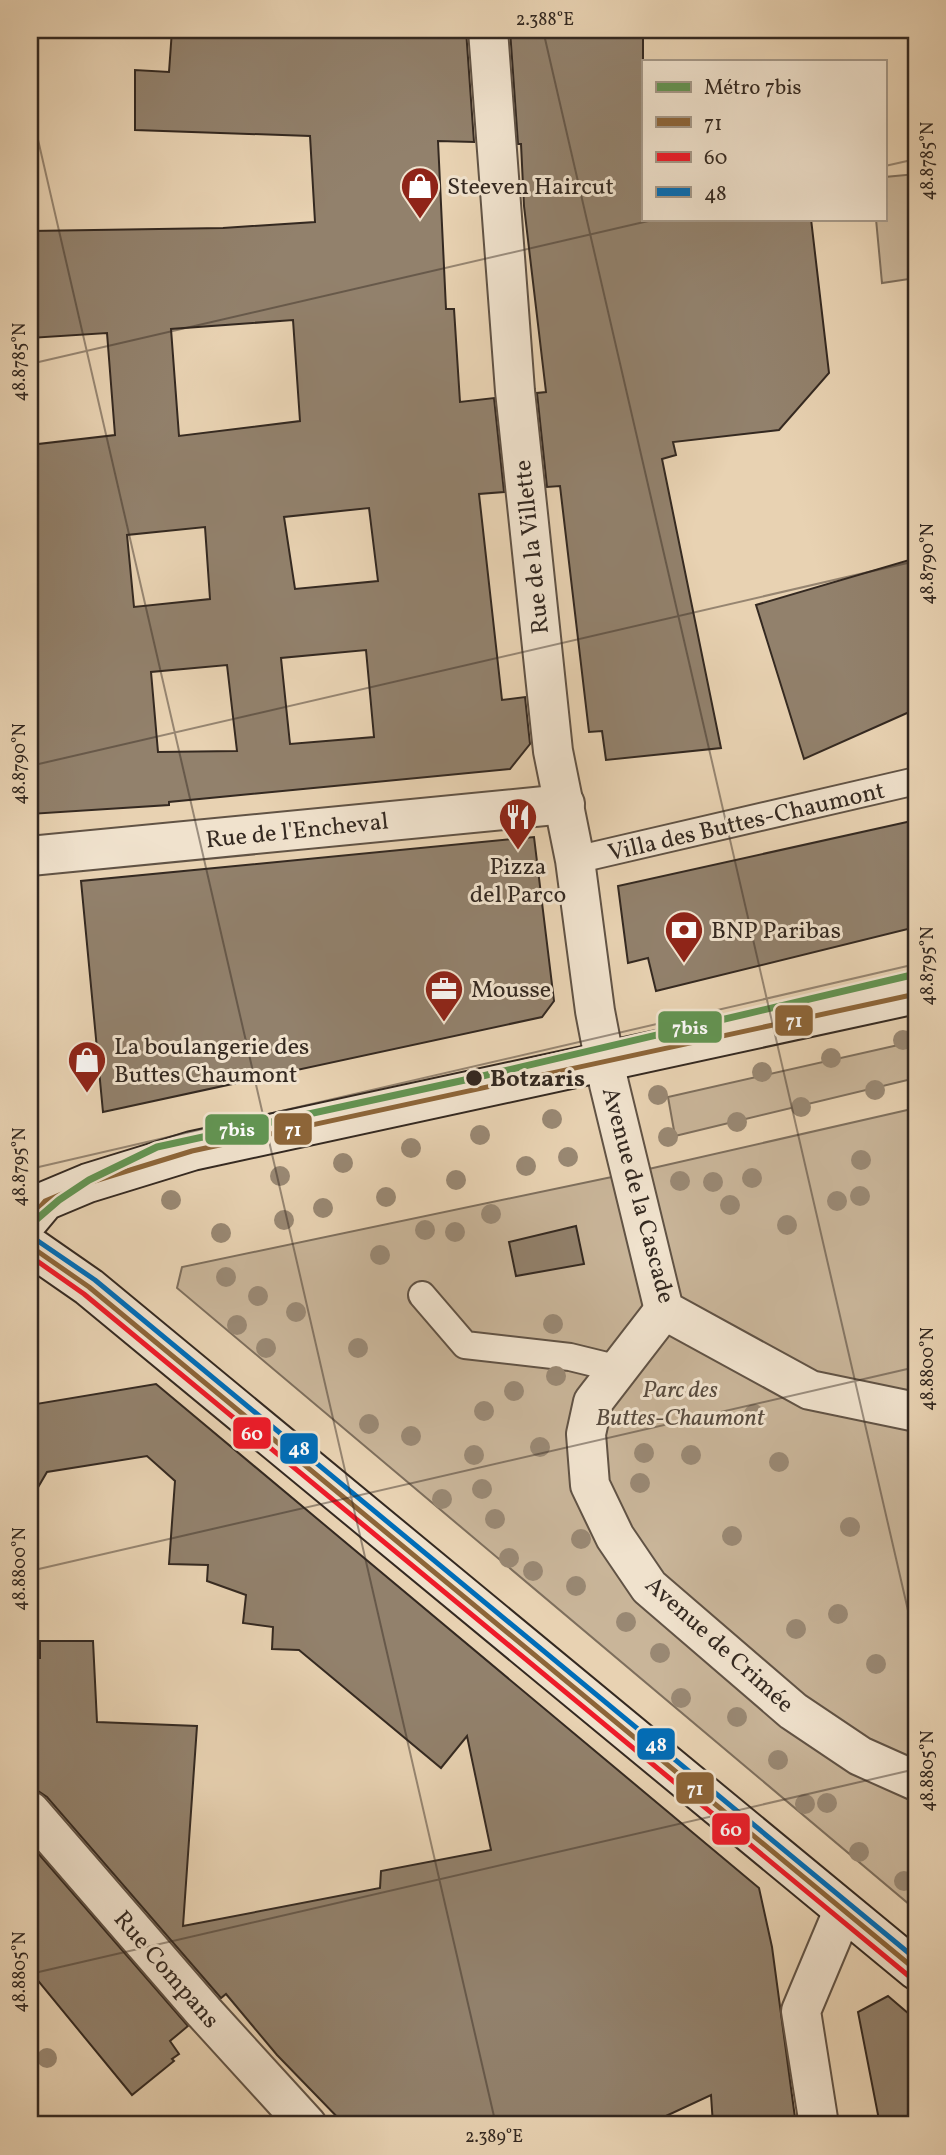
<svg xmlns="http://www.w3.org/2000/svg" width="946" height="2155" font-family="Vollkorn,serif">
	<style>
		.green { fill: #c9b599; stroke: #7e6f5d; stroke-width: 2 }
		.building { fill: #92816c; stroke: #342921; stroke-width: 2; fill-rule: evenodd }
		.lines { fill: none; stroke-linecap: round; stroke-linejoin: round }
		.lane-casing { stroke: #615345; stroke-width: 30 }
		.street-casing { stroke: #615345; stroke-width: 42 }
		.secondary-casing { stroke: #342921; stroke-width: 42 }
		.lane { stroke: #f0e2cd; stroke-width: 26 }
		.street { stroke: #f0e2cd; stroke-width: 38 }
		.secondary { stroke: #f0e2cd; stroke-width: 38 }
		.bus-1-casing { stroke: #f0e2cd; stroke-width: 10 }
		.bus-2-casing { stroke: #f0e2cd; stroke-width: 10 }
		.bus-3-casing { stroke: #f0e2cd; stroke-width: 10 }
		.bus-1 { stroke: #8d6538; stroke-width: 5 }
		.bus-2 { stroke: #ee1b29; stroke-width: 5 }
		.bus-3 { stroke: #006db8; stroke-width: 5 }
		.metro-1-casing { stroke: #f0e2cd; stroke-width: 12 }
		.metro-1 { stroke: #639452; stroke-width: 7 }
		.tree { fill: #998873 }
		.ticks { fill: none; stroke: #342921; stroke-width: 2; stroke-opacity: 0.45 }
		.stop-dot { fill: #342921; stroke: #f0e2cd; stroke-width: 2.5 }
		.labels { text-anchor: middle; stroke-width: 6; stroke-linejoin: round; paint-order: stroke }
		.poi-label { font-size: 24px; fill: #342921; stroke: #f0e2cd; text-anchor: start }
		.street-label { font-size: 24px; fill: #342921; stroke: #f0e2cd }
		.stop-label { font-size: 24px; font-weight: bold; fill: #342921; stroke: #f0e2cd; text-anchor: start }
		.park-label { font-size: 24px; font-style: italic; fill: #594c3f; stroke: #f0e2cd }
		.line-badge { stroke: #f0e2cd; stroke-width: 2.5 }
		.badge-label { font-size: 19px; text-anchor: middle; font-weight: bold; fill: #fff }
		.neatline { fill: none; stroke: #342921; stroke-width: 2.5 }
		.ticks-label { font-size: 18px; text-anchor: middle; fill: #342921 }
	</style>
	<rect width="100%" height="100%" fill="#e8d2b2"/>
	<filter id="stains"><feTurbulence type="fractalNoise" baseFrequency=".00286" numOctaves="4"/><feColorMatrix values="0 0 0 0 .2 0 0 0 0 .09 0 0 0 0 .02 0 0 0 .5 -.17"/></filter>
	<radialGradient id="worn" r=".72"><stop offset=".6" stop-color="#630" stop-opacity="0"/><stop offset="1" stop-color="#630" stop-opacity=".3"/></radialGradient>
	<g class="green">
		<path d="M 916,174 L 916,278 L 882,283 L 876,219 L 885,219 L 885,177 Z"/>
		<path d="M 916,1041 L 916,1078 L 675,1136 L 668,1097 Z"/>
		<path d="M 916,1108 L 916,1910 L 177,1288 L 182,1267 L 631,1173 Z"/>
	</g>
	<g class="building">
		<path d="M 172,30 L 466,30 L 474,142 L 438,141 L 446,309 L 454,309 L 460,402 L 494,398 L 504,492 L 479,494 L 502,700 L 525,697 L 530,744 L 510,769 L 169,802 L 169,805 L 30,814 L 30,445 L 115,435 L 107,333 L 30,338 L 30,231 L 223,228 L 315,222 L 310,136 L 135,130 L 135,70 L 169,72 ZM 293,320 L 300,421 L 179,436 L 171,329 ZM 369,508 L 378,581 L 295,589 L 284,517 ZM 205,527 L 210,599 L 134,607 L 127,535 ZM 366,650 L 374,737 L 290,744 L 281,658 ZM 227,665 L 237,751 L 158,752 L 151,672 Z"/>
		<path d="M 510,30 L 643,30 L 643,219 L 811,219 L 829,373 L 779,430 L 673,442 L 676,455 L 662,459 L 721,748 L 606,760 L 602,731 L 589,732 L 560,486 L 547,487 L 537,393 L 546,392 L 524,206 L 521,144 L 518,144 Z"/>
		<path d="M 916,558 L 916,709 L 804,759 L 756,605 Z"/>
		<path d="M 916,820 L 916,927 L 656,991 L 648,958 L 628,963 L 618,886 Z"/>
		<path d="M 534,837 L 554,1001 L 542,1017 L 103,1112 L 81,881 Z"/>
		<path d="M 576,1226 L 584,1264 L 516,1276 L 509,1242 Z"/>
		<path d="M 156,1384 L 759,1888 L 772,1947 L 796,2125 L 713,2125 L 711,2095 L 666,2116 L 628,2125 L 345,2125 L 277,2055 L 226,1994 L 221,1998 L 47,1797 L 38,1791 L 30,1790 L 30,1658 L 40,1658 L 40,1641 L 93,1641 L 97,1722 L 197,1726 L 183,1926 L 380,1888 L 381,1871 L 491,1850 L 467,1736 L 441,1768 L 299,1650 L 272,1649 L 273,1627 L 243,1623 L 246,1595 L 207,1581 L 208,1565 L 169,1564 L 175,1481 L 147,1456 L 47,1472 L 30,1501 L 30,1405 Z"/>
		<path d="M 30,1844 L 188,2026 L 170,2041 L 179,2054 L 172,2059 L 174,2061 L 132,2095 L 30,1971 Z"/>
		<path d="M 888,1996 L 916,2020 L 916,2125 L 880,2125 L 858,2012 Z"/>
	</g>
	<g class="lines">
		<g class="lane-casing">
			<g id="lane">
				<path d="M 575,860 L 916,781"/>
				<path d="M 422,1295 L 465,1345 L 570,1357 L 619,1369"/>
			</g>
		</g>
		<g class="street-casing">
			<g id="street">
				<path d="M 488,30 L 515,391 L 553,751 L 575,860 L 595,1011 L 609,1084 L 664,1310 L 810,1390 L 916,1412"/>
				<path d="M 30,856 L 565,804"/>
				<path d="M 664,1310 L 593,1402 L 586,1434 L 590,1485 L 615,1537 L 649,1587 L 793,1711 L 860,1756 L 916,1781"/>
				<path d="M 30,1811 L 204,2012 L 307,2125"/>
				<path d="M 819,2125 L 801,2011 L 843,1911"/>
			</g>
		</g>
		<g class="secondary-casing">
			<g id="secondary">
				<path d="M 30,1219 L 45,1201 L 88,1183 L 192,1151 L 916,994"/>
				<path d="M 30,1246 L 89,1287 L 916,1970"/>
			</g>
		</g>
		<use href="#lane" class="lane"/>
		<use href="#street" class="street"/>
		<use href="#secondary" class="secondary"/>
		<g class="bus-1-casing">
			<g id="bus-1">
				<path d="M 30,1219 L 45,1201 L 88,1183 L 192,1151 L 916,994"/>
				<path d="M 30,1246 L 89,1287 L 916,1970"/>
			</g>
		</g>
		<g class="bus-2-casing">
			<path id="bus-2" d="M 30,1256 L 84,1294 L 910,1977"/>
		</g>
		<g class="bus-3-casing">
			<path id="bus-3" d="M 35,1239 L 95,1280 L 916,1959"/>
		</g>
		<use href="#bus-1" class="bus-1"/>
		<use href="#bus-2" class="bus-2"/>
		<use href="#bus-3" class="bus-3"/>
		<g class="metro-1-casing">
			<path id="metro-1" d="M 30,1225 L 59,1200 L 89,1180 L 157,1147 L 474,1078 L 916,974"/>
		</g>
		<use href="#metro-1" class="metro-1"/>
	</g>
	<g class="tree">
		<circle cx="903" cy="1040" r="10"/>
		<circle cx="831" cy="1058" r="10"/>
		<circle cx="762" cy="1072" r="10"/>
		<circle cx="875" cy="1090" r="10"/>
		<circle cx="658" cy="1095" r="10"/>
		<circle cx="801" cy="1107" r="10"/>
		<circle cx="552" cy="1119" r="10"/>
		<circle cx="737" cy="1122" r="10"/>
		<circle cx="480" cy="1135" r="10"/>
		<circle cx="668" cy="1137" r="10"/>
		<circle cx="411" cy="1148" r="10"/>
		<circle cx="568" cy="1157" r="10"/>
		<circle cx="861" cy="1160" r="10"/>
		<circle cx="343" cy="1163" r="10"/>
		<circle cx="526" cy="1166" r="10"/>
		<circle cx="280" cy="1176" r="10"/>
		<circle cx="752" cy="1178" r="10"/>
		<circle cx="456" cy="1180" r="10"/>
		<circle cx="680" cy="1181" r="10"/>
		<circle cx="713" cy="1182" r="10"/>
		<circle cx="860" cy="1196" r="10"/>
		<circle cx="386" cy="1197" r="10"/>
		<circle cx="171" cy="1200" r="10"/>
		<circle cx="837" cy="1201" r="10"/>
		<circle cx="730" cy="1205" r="10"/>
		<circle cx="323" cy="1208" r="10"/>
		<circle cx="491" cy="1214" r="10"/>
		<circle cx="284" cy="1220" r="10"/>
		<circle cx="787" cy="1225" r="10"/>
		<circle cx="425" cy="1230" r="10"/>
		<circle cx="455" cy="1232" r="10"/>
		<circle cx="221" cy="1233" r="10"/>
		<circle cx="380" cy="1255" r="10"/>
		<circle cx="226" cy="1277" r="10"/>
		<circle cx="258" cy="1296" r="10"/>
		<circle cx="296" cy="1312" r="10"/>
		<circle cx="553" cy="1324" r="10"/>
		<circle cx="237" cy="1325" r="10"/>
		<circle cx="266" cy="1348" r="10"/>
		<circle cx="358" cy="1348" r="10"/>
		<circle cx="556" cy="1376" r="10"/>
		<circle cx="514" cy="1391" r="10"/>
		<circle cx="484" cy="1411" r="10"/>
		<circle cx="754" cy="1414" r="10"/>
		<circle cx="369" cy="1424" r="10"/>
		<circle cx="411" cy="1436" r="10"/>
		<circle cx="540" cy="1447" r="10"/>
		<circle cx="644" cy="1453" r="10"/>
		<circle cx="474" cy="1455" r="10"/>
		<circle cx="691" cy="1455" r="10"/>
		<circle cx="779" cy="1462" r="10"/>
		<circle cx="640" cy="1483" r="10"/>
		<circle cx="482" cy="1489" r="10"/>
		<circle cx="442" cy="1499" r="10"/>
		<circle cx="495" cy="1519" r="10"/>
		<circle cx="850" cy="1527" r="10"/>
		<circle cx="732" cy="1536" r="10"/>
		<circle cx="581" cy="1539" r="10"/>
		<circle cx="509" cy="1558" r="10"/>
		<circle cx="533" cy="1571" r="10"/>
		<circle cx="576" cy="1586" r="10"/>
		<circle cx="838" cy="1614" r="10"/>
		<circle cx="626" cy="1622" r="10"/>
		<circle cx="796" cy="1629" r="10"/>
		<circle cx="660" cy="1653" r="10"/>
		<circle cx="876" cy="1664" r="10"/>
		<circle cx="681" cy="1698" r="10"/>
		<circle cx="737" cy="1717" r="10"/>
		<circle cx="778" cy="1760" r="10"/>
		<circle cx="827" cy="1803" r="10"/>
		<circle cx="805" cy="1804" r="10"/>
		<circle cx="859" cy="1852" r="10"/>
		<circle cx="904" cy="1881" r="10"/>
		<circle cx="47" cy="2058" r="10"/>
	</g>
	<path class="ticks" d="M 543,30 L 916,1645M 30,105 L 496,2125M 885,166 L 916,159M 30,364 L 657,219M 30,766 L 916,561M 30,1169 L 916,964M 30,1571 L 916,1367M 30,1974 L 916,1769"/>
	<defs>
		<g id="shop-pin" transform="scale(2.0125)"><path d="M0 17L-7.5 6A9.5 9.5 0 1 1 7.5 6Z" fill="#8f2418" stroke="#f0e2cd"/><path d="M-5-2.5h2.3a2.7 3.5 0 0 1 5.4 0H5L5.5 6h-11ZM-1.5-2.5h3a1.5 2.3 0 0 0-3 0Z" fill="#fff"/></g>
		<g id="restaurant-pin" transform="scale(2.0125)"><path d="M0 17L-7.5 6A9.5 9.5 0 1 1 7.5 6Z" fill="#8f2418" stroke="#f0e2cd"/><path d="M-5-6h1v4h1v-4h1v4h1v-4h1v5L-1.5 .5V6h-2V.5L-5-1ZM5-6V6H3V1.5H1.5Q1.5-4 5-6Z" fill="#fff"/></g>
		<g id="bank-pin" transform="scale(2.0125)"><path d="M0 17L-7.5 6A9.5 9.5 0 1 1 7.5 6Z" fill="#8f2418" stroke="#f0e2cd"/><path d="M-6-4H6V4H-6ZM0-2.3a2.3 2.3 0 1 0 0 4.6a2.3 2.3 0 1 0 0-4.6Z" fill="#fff"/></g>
		<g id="office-pin" transform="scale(2.0125)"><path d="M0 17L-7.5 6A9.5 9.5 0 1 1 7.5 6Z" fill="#8f2418" stroke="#f0e2cd"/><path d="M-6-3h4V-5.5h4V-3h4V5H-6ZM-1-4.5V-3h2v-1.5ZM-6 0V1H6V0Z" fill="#fff"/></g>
	</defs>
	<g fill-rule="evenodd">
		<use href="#shop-pin" x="420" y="186"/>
		<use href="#restaurant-pin" x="518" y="817"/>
		<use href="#bank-pin" x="684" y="930"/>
		<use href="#office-pin" x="444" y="989"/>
		<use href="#shop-pin" x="87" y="1060"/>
	</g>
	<circle class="stop-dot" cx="474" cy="1078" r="9"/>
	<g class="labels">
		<g class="poi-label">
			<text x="447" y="194">Steeven Haircut</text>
			<text x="518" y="874" text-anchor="middle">Pizza<tspan x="518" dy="28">del Parco</tspan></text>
			<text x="711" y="938">BNP Paribas</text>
			<text x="471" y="997">Mousse</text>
			<text x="114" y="1054">La boulangerie des<tspan x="114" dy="28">Buttes Chaumont</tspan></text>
		</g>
		<g class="street-label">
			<text transform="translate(531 547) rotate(-96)" y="8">Rue de la Villette</text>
			<text transform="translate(746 821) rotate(-13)" y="8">Villa des Buttes-Chaumont</text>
			<text transform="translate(297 830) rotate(-6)" y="8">Rue de l'Encheval</text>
			<text transform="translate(639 1195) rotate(75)" y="8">Avenue de la Cascade</text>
			<text transform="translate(720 1644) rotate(42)" y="8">Avenue de Crimée</text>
			<text transform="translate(167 1969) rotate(49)" y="8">Rue Compans</text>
		</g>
		<g class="stop-label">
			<text x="490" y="1086">Botzaris</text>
		</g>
		<g class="park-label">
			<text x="680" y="1397">Parc des<tspan x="680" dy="28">Buttes-Chaumont</tspan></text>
		</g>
	</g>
	<g class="line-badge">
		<rect x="774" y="1004" width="40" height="33" rx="7" fill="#8d6538"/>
		<rect x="657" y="1010" width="66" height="34" rx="7" fill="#639452"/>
		<rect x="273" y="1112" width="40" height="34" rx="7" fill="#8d6538"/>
		<rect x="204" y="1113" width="66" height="33" rx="7" fill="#639452"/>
		<rect x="232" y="1416" width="40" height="34" rx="7" fill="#ee1b29"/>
		<rect x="279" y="1432" width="40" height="33" rx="7" fill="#006db8"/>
		<rect x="636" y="1727" width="40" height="34" rx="7" fill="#006db8"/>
		<rect x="675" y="1771" width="40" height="34" rx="7" fill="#8d6538"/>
		<rect x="711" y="1812" width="40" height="34" rx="7" fill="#ee1b29"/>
	</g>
	<g class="badge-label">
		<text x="794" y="1027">71</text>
		<text x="690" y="1034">7bis</text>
		<text x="293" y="1136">71</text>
		<text x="237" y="1136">7bis</text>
		<text x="252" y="1440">60</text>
		<text x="299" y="1455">48</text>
		<text x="656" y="1751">48</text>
		<text x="695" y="1795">71</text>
		<text x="731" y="1836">60</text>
	</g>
	<rect width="946" height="2155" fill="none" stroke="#e8d2b2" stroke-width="77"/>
	<rect x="642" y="60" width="245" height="161" fill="#f0e2cd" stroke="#a59888" stroke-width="2"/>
	<rect x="656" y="82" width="35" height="10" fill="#639452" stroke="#a59888" stroke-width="2"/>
	<text x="704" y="94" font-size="21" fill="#342921">Métro 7bis</text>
	<rect x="656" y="117" width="35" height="10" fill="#8d6538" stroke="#a59888" stroke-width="2"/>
	<text x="704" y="130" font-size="21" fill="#342921">71</text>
	<rect x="656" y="152" width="35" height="10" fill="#ee1b29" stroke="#a59888" stroke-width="2"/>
	<text x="704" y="164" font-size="21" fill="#342921">60</text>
	<rect x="656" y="187" width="35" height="10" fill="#006db8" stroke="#a59888" stroke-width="2"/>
	<text x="704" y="200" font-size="21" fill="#342921">48</text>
	<rect x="38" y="38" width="870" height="2078" class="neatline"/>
	<g class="ticks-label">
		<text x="545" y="25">2.388°E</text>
		<text transform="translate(927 161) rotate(-90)" y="6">48.8785°N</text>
		<text transform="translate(19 362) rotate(-90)" y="6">48.8785°N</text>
		<text transform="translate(927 564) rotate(-90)" y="6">48.8790°N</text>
		<text transform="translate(19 764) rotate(-90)" y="6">48.8790°N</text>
		<text transform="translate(927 966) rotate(-90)" y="6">48.8795°N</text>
		<text transform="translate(19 1167) rotate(-90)" y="6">48.8795°N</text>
		<text transform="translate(927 1369) rotate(-90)" y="6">48.8800°N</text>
		<text transform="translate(19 1569) rotate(-90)" y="6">48.8800°N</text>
		<text transform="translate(927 1771) rotate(-90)" y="6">48.8805°N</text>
		<text transform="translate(19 1972) rotate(-90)" y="6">48.8805°N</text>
		<text x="494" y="2142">2.389°E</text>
	</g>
	<rect width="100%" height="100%" filter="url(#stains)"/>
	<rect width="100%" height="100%" fill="url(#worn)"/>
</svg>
